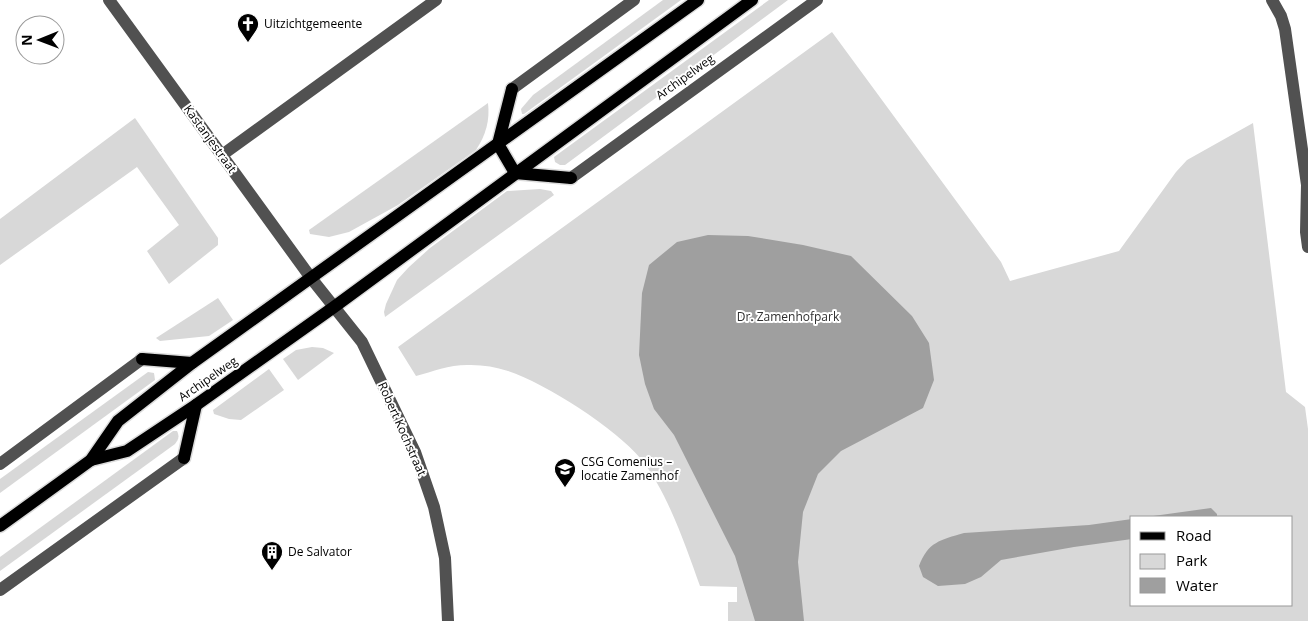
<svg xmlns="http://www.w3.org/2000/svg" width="1308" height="621" font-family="'Open Sans',sans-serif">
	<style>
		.green { fill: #d8d8d8; fill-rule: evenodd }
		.water { fill: #9f9f9f }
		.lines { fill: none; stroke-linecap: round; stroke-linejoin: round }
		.major-casing { stroke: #dbdbdb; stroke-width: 15 }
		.minor { stroke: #515151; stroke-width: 12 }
		.major { stroke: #000; stroke-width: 12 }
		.labels { text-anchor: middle; stroke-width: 4; stroke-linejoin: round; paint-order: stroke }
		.poi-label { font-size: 12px; fill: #000; stroke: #fff; text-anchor: start }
		.street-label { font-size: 12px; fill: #000; stroke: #fff }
		.park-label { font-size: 12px; fill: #2f2f2f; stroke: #fff }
	</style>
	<rect width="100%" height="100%" fill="#fff"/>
	<g class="green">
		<path d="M 663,0 L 681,0 L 524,114 L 522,114 L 521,109 L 533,95 Z"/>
		<path d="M 769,0 L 788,0 L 565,165 L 560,165 L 555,162 L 554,157 Z"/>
		<path d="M 832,32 L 1001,262 L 1010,281 L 1119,251 L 1176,172 L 1187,160 L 1253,123 L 1286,392 L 1305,407 L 1308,429 L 1308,621 L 728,621 L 728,602 L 737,602 L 737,587 L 700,586 C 686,547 667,491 641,459 C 615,428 547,384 508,371 C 496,367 484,365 471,365 C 451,364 434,371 416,376 L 398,347 ZM 1132,517 L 1292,517 L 1292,605 L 1132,605 Z"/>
		<path d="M 488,103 C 490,120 486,135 476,150 L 398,205 L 349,232 L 329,237 L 310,234 L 309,230 Z"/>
		<path d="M 135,118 L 218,238 L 218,245 L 169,284 L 147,251 L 179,225 L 137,167 L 0,265 L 0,219 Z"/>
		<path d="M 540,189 L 551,191 L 554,195 L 385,317 L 384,312 L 386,304 L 397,280 L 409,267 L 430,248 L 507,191 Z"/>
		<path d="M 218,298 L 233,320 L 209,336 L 160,341 L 156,338 Z"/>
		<path d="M 312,347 L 323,348 L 334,353 L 298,380 L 283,359 L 296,350 Z"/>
		<path d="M 269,369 L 284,390 L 241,420 L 229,419 L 214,414 L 213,410 Z"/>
		<path d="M 148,372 L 154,373 L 155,380 L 0,493 L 0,479 Z"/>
		<path d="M 173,431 L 177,431 C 180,437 178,440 175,444 L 0,571 L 0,557 Z"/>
	</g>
	<g class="water">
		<path d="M 708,235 L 748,236 L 803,245 L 851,256 L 912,316 L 929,343 L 934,380 L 923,408 L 841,451 L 818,474 L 803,512 L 798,562 L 804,621 L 755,621 L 735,556 L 674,435 L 654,409 L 645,384 L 639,355 L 642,293 L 649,265 L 677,242 Z"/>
		<path d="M 1211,508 L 1217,514 L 1217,517 L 1146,517 Z"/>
		<path d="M 1132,519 L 1132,539 L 1074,547 L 1001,560 L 981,577 L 965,584 L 938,586 L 923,577 L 919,566 C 928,542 940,540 964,533 L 1089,525 Z"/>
	</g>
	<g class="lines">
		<g class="major-casing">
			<g id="major">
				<path d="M 512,89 L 498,144 L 515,173 L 571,178"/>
				<path d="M 142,359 L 192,363"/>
				<path d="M 184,458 L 196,405"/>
				<path d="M 91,460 L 127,451 L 196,405 L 334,307 L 752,0"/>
				<path d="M 0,526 L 91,460 L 118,421 L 192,363 L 698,0"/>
			</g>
		</g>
		<g class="minor">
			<path d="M 109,0 L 311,278 L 362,342 L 415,452 L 434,507 L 445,558 L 448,621"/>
			<path d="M 1272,0 L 1281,16 L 1285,29 L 1307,185 L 1306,232 L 1308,247"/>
			<path d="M 512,89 L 634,0"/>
			<path d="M 222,155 L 436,0"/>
			<path d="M 571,178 L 817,0"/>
			<path d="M 0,464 L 142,359"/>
			<path d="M 0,590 L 184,458"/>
		</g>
		<use href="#major" class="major"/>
	</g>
	<defs>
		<g id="church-pin" transform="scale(1.125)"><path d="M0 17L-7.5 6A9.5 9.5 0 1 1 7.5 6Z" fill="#000" stroke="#fff"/><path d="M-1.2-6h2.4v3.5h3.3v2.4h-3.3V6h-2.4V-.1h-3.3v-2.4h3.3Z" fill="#fff"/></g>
		<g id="school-pin" transform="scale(1.125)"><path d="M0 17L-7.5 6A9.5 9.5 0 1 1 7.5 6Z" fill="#000" stroke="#fff"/><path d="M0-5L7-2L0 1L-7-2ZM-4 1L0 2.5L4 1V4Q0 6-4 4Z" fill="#fff"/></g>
		<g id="building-pin" transform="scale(1.125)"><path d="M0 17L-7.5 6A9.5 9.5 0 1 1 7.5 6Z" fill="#000" stroke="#fff"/><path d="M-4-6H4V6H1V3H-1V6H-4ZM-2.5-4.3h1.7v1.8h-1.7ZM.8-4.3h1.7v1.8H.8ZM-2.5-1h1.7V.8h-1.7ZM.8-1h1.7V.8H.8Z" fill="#fff"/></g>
	</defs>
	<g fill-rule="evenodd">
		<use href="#church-pin" x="248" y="24"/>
		<use href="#school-pin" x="565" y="469"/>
		<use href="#building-pin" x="272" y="552"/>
	</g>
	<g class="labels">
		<g class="poi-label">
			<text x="264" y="28">Uitzichtgemeente</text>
			<text x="581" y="466">CSG Comenius –<tspan x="581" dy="14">locatie Zamenhof</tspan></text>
			<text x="288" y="556">De Salvator</text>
		</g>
		<g class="street-label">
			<text transform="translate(685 77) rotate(-36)" y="4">Archipelweg</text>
			<text transform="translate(210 139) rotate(54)" y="4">Kastanjestraat</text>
			<text transform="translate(208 379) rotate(-35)" y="4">Archipelweg</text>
			<text transform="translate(402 429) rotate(66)" y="4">Robert Kochstraat</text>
		</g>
		<g class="park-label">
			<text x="788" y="321">Dr. Zamenhofpark</text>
		</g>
	</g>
	<rect x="1130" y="516" width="162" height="90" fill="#ffffff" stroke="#999999"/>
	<rect x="1140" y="532" width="25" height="8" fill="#000000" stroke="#999999"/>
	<text x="1176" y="541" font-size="15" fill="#000000">Road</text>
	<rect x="1140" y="554" width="25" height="15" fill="#d8d8d8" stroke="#999999"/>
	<text x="1176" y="566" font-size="15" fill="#000000">Park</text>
	<rect x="1140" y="578" width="25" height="15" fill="#9f9f9f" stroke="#999999"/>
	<text x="1176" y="591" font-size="15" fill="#000000">Water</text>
	<g transform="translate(40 40) rotate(269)"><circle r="24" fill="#ffffff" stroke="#999999"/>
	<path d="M0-4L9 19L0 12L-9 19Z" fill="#000000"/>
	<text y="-8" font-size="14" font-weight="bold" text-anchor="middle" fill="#000000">N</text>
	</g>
</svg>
